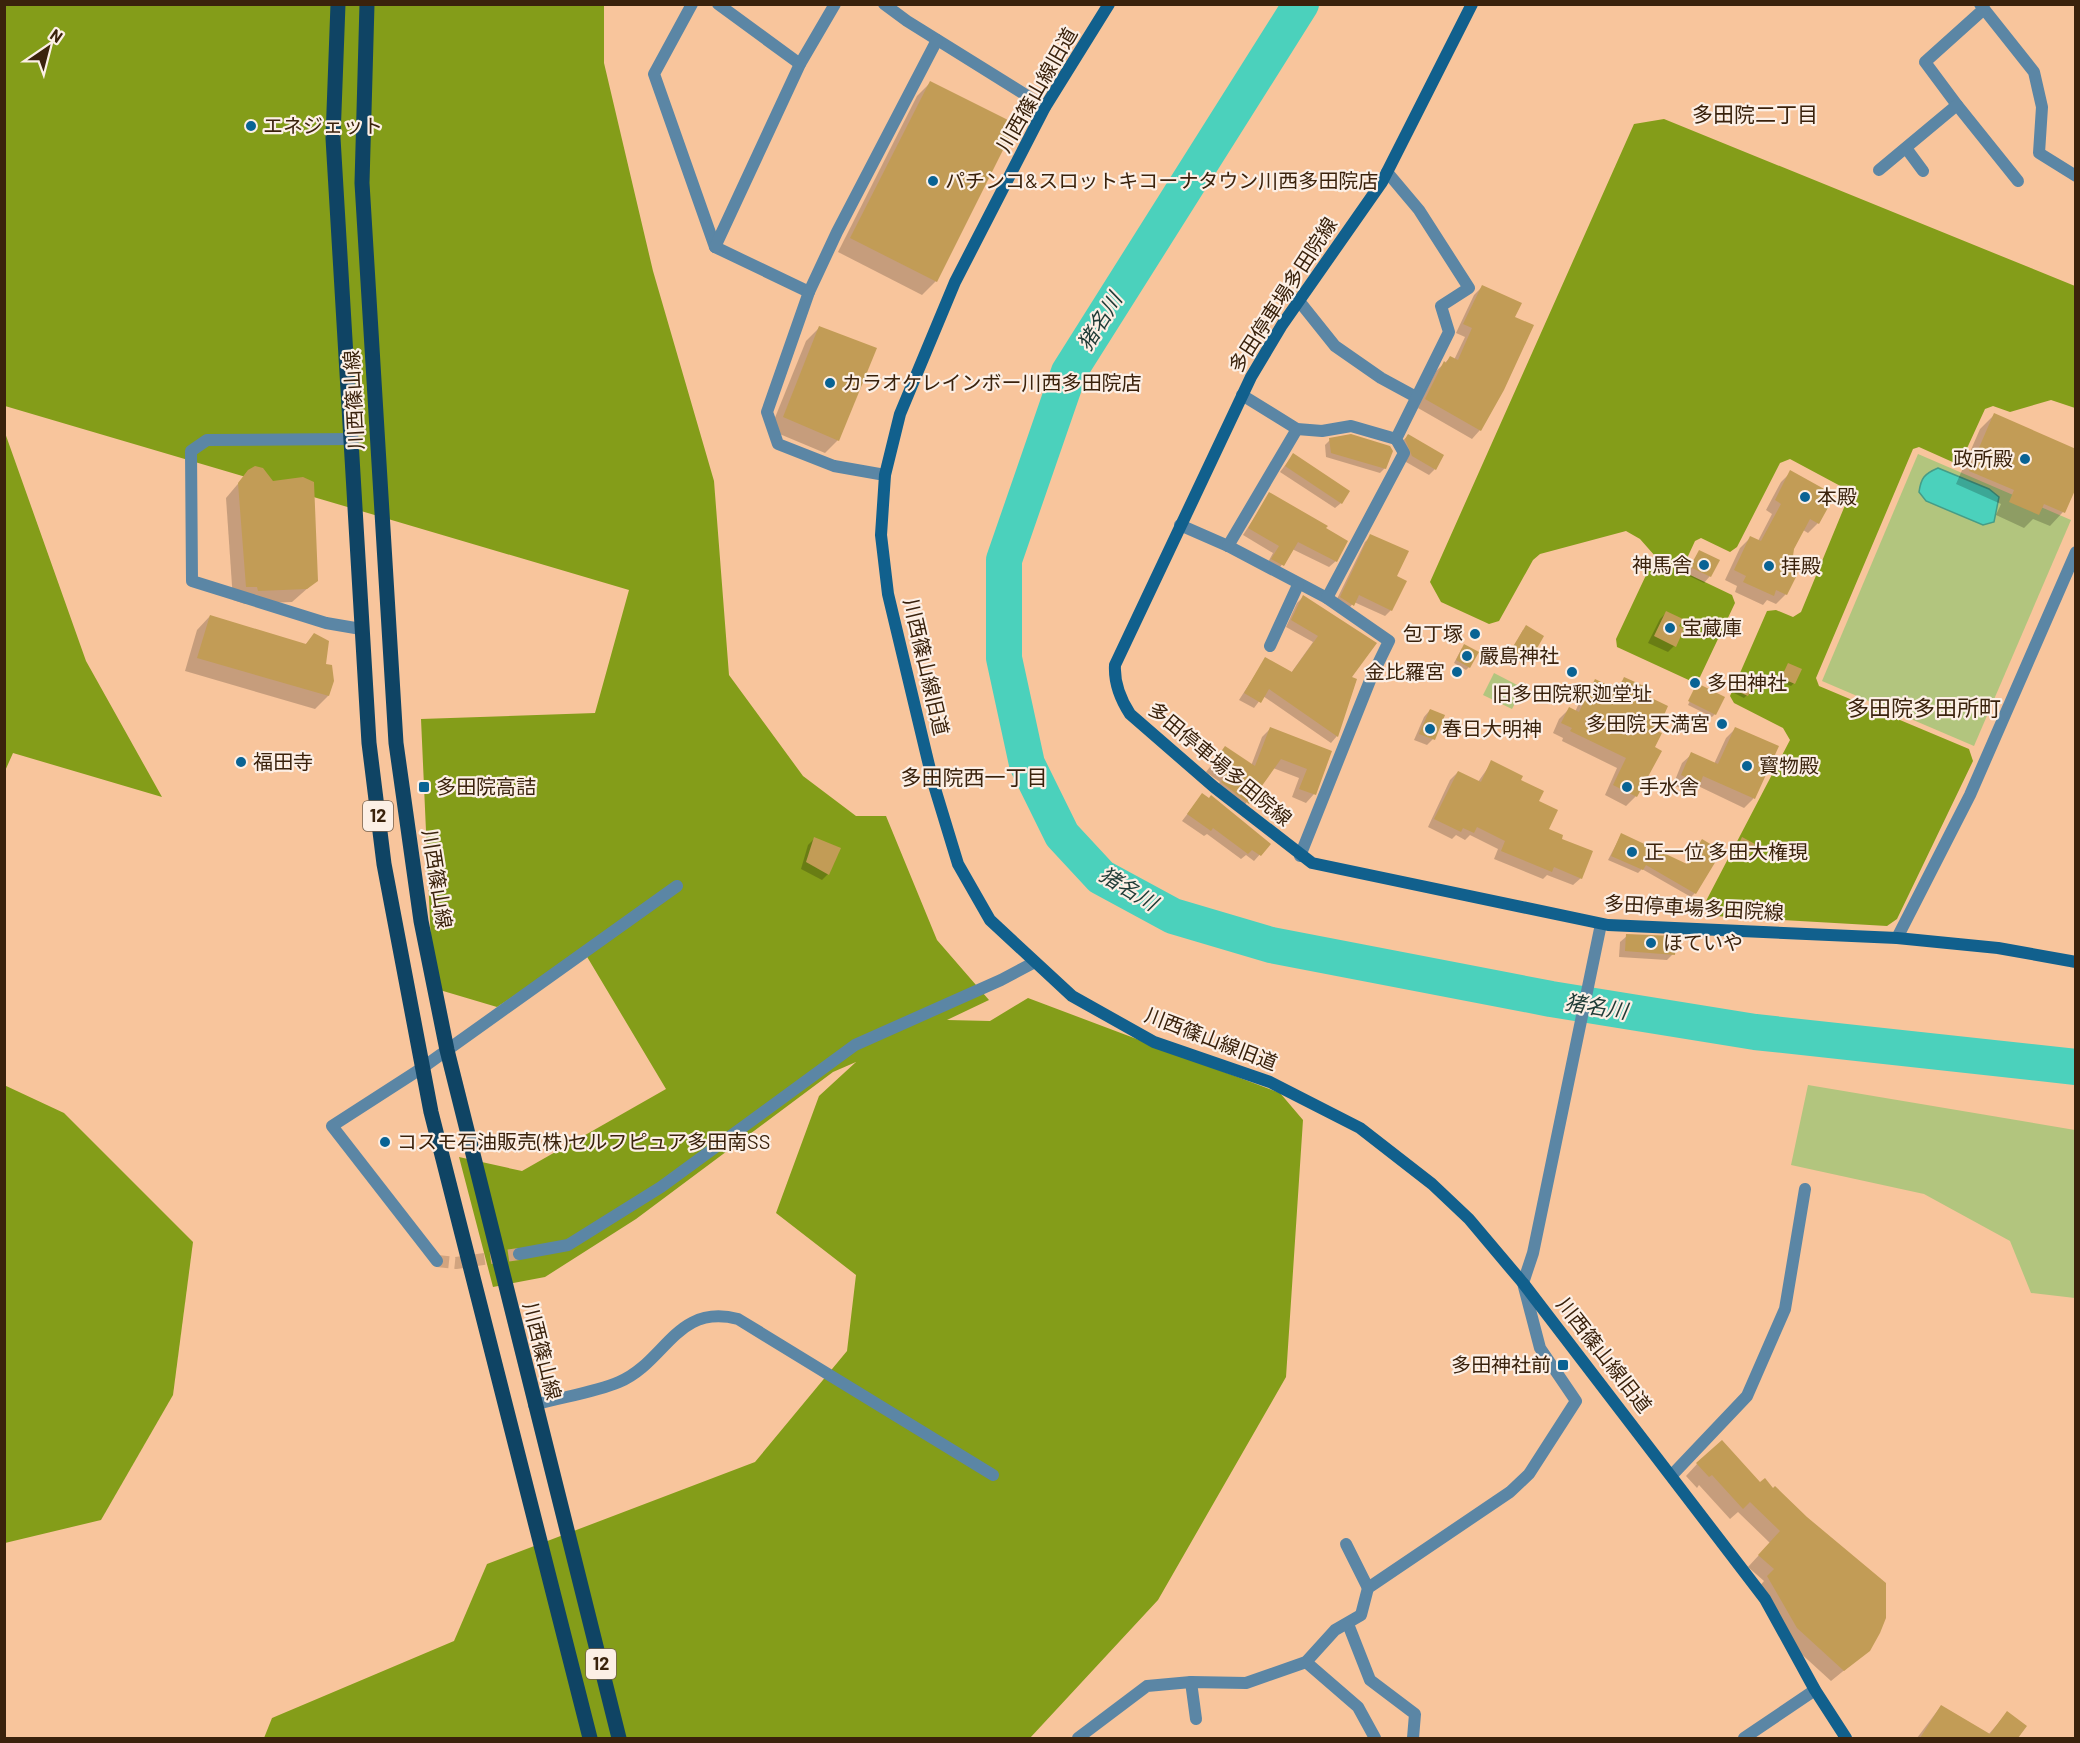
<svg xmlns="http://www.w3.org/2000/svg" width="2080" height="1743" font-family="Barlow,'Noto Sans JP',sans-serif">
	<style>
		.green { fill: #b2c57e }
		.forest { fill: #849d19 }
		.water { fill: #4bd1bc; stroke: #469c87; stroke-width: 1.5 }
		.shadow { fill: #0003 }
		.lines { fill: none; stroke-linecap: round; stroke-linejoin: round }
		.river { stroke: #4bd1bc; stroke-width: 36 }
		.building { fill: #c29c56 }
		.street-tunnel { stroke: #d2a47f; stroke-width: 12; stroke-dasharray: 12 6; stroke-linecap: butt }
		.street { stroke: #5b86a5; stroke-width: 12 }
		.secondary { stroke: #11608d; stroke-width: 12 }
		.primary { stroke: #0f4464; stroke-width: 15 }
		.poi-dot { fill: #096394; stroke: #fcefe5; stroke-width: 2 }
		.labels { text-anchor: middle; stroke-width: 4.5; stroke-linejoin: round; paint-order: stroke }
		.shield { fill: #fcefe5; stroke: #74604d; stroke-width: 1.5 }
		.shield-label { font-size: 18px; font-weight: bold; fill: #3a220c }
		.street-label { font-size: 20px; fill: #3a220c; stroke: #fcefe5 }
		.poi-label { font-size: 20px; fill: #3a220c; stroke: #fcefe5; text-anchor: start }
		.neighbourhood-label { font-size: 21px; fill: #3a220c; stroke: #fcefe5 }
		.water-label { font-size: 21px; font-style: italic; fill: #1f3b36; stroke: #fcefe5 }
		.quarter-label { font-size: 22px; fill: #3a220c; stroke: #fcefe5 }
	</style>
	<rect width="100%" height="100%" fill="#f8c59c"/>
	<g class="green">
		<path d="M 1918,454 L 2071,520 L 1974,746 L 1822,681 Z"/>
		<path d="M 1494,673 L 1523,688 L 1512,709 L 1483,695 Z"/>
		<path d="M 1808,1085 L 2075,1130 L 2075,1298 L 2031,1293 L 2010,1241 L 1924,1194 L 1791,1165 Z"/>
	</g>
	<g class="forest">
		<path d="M 4,5 L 604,5 L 604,63 L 653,271 L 714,481 L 729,675 L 803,776 L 856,816 L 886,816 L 937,940 L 989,1000 L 947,1020 L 990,1021 L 1028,998 L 1280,1093 L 1303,1120 L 1286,1377 L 1158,1600 L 1030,1738 L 264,1738 L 272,1718 L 454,1641 L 487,1564 L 755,1462 L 847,1351 L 856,1275 L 776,1213 L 819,1096 L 856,1062 L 833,1072 L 636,1219 L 545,1277 L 493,1287 L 459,1157 L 522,1171 L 666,1089 L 583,950 L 497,1007 L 433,988 L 421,719 L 595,713 L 629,590 L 5,406 Z"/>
		<path d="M 1664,119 L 2075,286 L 2075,408 L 2051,400 L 2010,412 L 1993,406 L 1985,409 L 1963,457 L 1957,464 L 1919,447 L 1913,449 L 1816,678 L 1819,686 L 1969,749 L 1973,761 L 1897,919 L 1887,926 L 1715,916 L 1706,901 L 1790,740 L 1783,728 L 1734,703 L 1730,696 L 1767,611 L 1776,610 L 1793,617 L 1801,612 L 1848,498 L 1846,489 L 1790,459 L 1780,463 L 1737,547 L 1730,552 L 1701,538 L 1695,541 L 1683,567 L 1686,573 L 1732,595 L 1735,603 L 1700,677 L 1693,682 L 1617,647 L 1616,639 L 1655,556 L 1640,539 L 1626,531 L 1540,554 L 1533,560 L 1499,621 L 1489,624 L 1441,602 L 1430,582 L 1634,124 Z"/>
		<path d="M 4,430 L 86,661 L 162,797 L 13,753 L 5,771 Z"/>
		<path d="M 4,1085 L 64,1113 L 193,1242 L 173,1395 L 101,1520 L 5,1543 Z"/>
	</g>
	<path class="water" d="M 1938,468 L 1989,489 L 1999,497 L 1994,522 L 1983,525 L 1926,501 L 1919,492 C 1921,478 1924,474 1938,468 Z"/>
	<g class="shadow">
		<path d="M 930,83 L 936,281 L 922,295 L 838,252 L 917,96 Z"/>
		<path d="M 1482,287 L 1513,318 L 1480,430 L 1472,439 L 1418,408 L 1436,371 L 1450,358 L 1454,360 L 1465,337 L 1456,333 L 1474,295 Z"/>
		<path d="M 819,328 L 838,440 L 825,453 L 770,430 L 806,341 Z"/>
		<path d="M 1994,415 L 2073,490 L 2063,512 L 2050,526 L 2033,519 L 2024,528 L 1996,515 L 2001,504 L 1956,484 L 1980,429 Z"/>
		<path d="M 1408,436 L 1435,469 L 1429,475 L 1406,462 L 1401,442 Z"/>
		<path d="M 1330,440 L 1385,468 L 1380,473 L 1326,457 L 1325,445 Z"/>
		<path d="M 1293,455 L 1341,503 L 1335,508 L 1280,472 Z"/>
		<path d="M 248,472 L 317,580 L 292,602 L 245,604 L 233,600 L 226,498 Z"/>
		<path d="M 1791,472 L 1833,496 L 1818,523 L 1808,533 L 1803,530 L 1793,548 L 1786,594 L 1776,604 L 1767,600 L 1763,605 L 1735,592 L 1737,586 L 1725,580 L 1740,548 L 1750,538 L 1758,541 L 1772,514 L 1766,510 L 1781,482 Z"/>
		<path d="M 1270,494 L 1324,528 L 1336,561 L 1329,567 L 1292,549 L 1277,572 L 1266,566 L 1273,553 L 1243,535 Z"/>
		<path d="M 1371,536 L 1395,577 L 1391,610 L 1385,616 L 1354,602 L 1347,611 L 1335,603 L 1365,542 Z"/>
		<path d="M 1699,552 L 1710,576 L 1704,583 L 1685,574 Z"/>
		<path d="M 1303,597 L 1350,678 L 1356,680 L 1337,736 L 1331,743 L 1263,696 L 1254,708 L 1239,700 L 1266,658 L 1291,673 L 1313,642 L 1286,627 L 1297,603 Z"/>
		<path d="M 1666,613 L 1677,627 L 1674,646 L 1668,652 L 1648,643 L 1660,619 Z"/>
		<path d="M 210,616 L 305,645 L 314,635 L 324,665 L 328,696 L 315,709 L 185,671 L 197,630 Z"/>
		<path d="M 1523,630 L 1529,660 L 1526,663 L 1510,653 Z"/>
		<path d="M 1462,648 L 1469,667 L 1466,670 L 1454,663 Z"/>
		<path d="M 1788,665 L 1794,683 L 1791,686 L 1779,681 Z"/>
		<path d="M 1625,678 L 1639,694 L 1655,731 L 1653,748 L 1636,796 L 1626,806 L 1605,795 L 1617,768 L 1562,741 L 1563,738 L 1553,733 L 1559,719 L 1569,709 L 1575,712 L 1585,690 L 1595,681 L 1614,690 Z"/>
		<path d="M 1741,678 L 1747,695 L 1744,698 L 1732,692 Z"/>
		<path d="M 1697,686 L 1715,714 L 1712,717 L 1688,705 Z"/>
		<path d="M 1430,710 L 1433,739 L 1427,745 L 1414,740 L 1424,717 Z"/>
		<path d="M 1270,729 L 1330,751 L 1314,794 L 1306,803 L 1292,797 L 1299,778 L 1273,768 L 1240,811 L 1213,791 L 1220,782 L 1206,772 L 1225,748 L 1251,766 L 1262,737 Z"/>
		<path d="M 1735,729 L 1777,747 L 1753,799 L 1744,808 L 1696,785 L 1689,792 L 1673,785 L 1682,763 L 1692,754 L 1714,764 L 1726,738 Z"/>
		<path d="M 1492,762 L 1519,780 L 1537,801 L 1547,830 L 1560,840 L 1581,878 L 1573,885 L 1547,875 L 1543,879 L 1494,859 L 1498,849 L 1470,835 L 1465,840 L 1456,835 L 1452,839 L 1428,827 L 1450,780 L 1458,772 L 1478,782 Z"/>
		<path d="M 1202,795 L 1269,844 L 1254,861 L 1246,855 L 1241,859 L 1207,834 L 1204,836 L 1182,821 Z"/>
		<path d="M 1621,835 L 1686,865 L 1702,840 L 1695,893 L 1691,897 L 1642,869 L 1638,873 L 1608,860 Z"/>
		<path d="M 814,839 L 828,874 L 822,880 L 801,869 L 808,845 Z"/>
		<path d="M 1742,839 L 1747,857 L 1744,860 L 1733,855 Z"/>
		<path d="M 1627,936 L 1673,954 L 1667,960 L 1619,957 L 1620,942 Z"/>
		<path d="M 1697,1464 L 1760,1484 L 1869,1650 L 1831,1681 L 1786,1640 L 1757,1589 L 1764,1581 L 1748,1567 L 1770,1543 L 1738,1512 L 1730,1519 L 1699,1485 L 1697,1488 L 1686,1476 Z"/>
		<path d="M 1941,1706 L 1988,1735 L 2007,1713 L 2025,1726 L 2016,1738 L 1917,1738 Z"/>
	</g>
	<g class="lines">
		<path class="river" d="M 1301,4 L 1069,372 L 1004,560 L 1004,658 L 1027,764 L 1062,835 L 1101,877 L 1173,916 L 1271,945 L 1551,999 L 1755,1032 L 2076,1067"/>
	</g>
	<g class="building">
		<path d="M 930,81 L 1016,124 L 937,282 L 850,238 Z"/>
		<path d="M 1482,285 L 1522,303 L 1515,317 L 1534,325 L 1504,390 L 1481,431 L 1425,399 L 1444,361 L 1446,363 L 1450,356 L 1458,360 L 1472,328 L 1463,324 Z"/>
		<path d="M 819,326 L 877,348 L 839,441 L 783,417 Z"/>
		<path d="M 1994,413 L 2076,449 L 2076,488 L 2065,513 L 2044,504 L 2039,515 L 2009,502 L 2014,490 L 1969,471 Z"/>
		<path d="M 1351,434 L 1390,446 L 1393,451 L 1386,469 L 1331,453 L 1329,438 Z"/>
		<path d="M 1408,434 L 1444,455 L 1436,470 L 1412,456 L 1405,439 Z"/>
		<path d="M 1293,453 L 1350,491 L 1342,504 L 1285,466 Z"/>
		<path d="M 255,466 L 263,468 L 273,481 L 303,477 L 314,482 L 318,581 L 307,589 L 258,591 L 257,587 L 246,587 L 238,483 L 248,470 Z"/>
		<path d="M 1790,470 L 1835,495 L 1819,524 L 1810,519 L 1794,549 L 1793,556 L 1804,561 L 1787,595 L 1776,590 L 1774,596 L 1743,582 L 1746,576 L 1734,570 L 1750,536 L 1761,541 L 1781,504 L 1775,500 Z"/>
		<path d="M 1269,492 L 1328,526 L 1326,528 L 1348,541 L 1337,562 L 1298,542 L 1284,566 L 1271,559 L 1279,546 L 1248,528 Z"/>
		<path d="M 1370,534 L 1409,551 L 1397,576 L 1407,581 L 1392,611 L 1359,595 L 1354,606 L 1340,597 Z"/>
		<path d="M 1699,550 L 1720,560 L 1711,577 L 1690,567 Z"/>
		<path d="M 1303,595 L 1377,643 L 1352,677 L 1357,679 L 1338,737 L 1269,689 L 1261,703 L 1244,693 L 1265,657 L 1292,672 L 1318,636 L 1291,620 Z"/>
		<path d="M 1666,611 L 1683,619 L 1679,626 L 1684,629 L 1676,647 L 1654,636 Z"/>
		<path d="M 210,615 L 306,644 L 314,633 L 329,641 L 326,664 L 332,665 L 334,681 L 329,696 L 197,658 Z"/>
		<path d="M 1526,625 L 1544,636 L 1530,661 L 1511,650 Z"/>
		<path d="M 1464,644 L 1479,652 L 1470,668 L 1456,660 Z"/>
		<path d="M 1788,663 L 1802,669 L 1795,684 L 1781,678 Z"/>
		<path d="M 1741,676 L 1755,682 L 1748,696 L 1734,690 Z"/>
		<path d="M 1624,677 L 1644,686 L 1641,693 L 1668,706 L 1657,731 L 1662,733 L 1655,747 L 1662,751 L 1637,797 L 1613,785 L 1626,758 L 1570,731 L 1572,728 L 1561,723 L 1569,707 L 1579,712 L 1595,679 L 1618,690 Z"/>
		<path d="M 1697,683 L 1725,697 L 1716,715 L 1688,701 Z"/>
		<path d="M 1430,709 L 1445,715 L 1435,740 L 1419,734 Z"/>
		<path d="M 1270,727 L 1332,751 L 1316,795 L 1299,789 L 1307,769 L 1281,759 L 1249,804 L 1221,782 L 1227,773 L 1213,763 L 1225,746 L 1255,766 Z"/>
		<path d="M 1735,727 L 1779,746 L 1755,799 L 1703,776 L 1700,784 L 1681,775 L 1691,752 L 1718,764 Z"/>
		<path d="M 1491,760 L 1523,776 L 1521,780 L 1544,791 L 1539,801 L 1558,810 L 1549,829 L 1563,835 L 1562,839 L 1593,851 L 1582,879 L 1554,867 L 1552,872 L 1501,851 L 1505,841 L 1477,827 L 1474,833 L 1463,828 L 1461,832 L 1434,819 L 1458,771 L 1481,782 Z"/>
		<path d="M 1202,793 L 1209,798 L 1211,795 L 1271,844 L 1261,856 L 1252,850 L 1248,854 L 1213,828 L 1211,831 L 1187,814 Z"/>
		<path d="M 1621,833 L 1687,864 L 1702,839 L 1722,851 L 1696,894 L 1646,865 L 1643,870 L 1611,856 Z"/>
		<path d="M 814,837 L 841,848 L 829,875 L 806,862 Z"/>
		<path d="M 1742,837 L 1755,844 L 1748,858 L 1735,852 Z"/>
		<path d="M 1626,934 L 1676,936 L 1675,955 L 1625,951 Z"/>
		<path d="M 1722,1440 L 1760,1482 L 1765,1478 L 1773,1488 L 1775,1486 L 1807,1517 L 1886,1583 L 1886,1618 L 1880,1633 L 1870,1651 L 1844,1671 L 1797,1628 L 1767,1576 L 1774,1569 L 1758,1555 L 1780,1531 L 1750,1502 L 1743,1509 L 1712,1475 L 1709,1477 L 1696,1463 Z"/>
		<path d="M 1941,1705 L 1990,1734 L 2007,1711 L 2027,1726 L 2018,1738 L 1920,1738 Z"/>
	</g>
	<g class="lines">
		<path class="street-tunnel" d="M 437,1261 L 456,1263 L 519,1254"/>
		<g class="street">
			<path d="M 692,4 L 654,74 L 715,247 L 809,292"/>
			<path d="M 718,4 L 800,64"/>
			<path d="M 884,4 L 907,21 L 1045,107"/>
			<path d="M 1980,4 L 2034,72 L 2042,107 L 2039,153 L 2076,176"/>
			<path d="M 1957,105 L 1925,62 L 1984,9"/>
			<path d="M 1906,148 L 1923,171"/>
			<path d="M 1879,170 L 1957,105 L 2018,181"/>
			<path d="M 715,247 L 800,64 L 835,4"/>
			<path d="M 1299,301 L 1335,346 L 1381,378 L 1416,397"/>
			<path d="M 1242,395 L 1297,429 L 1322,431 L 1351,426 L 1396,439"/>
			<path d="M 353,439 L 207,440 L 191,451 L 192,581 L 326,623 L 361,629"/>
			<path d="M 885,475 L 834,466 L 778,444 L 767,412 L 809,292 L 837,232 L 937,40"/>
			<path d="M 1180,525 L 1228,546 L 1327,598 L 1389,641 L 1371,678 L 1300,856"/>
			<path d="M 1228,546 L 1297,429"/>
			<path d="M 1327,598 L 1404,453 L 1396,439 L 1449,332 L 1441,306 L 1469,288 L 1419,210 L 1387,172"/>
			<path d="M 1270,646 L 1298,585"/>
			<path d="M 1897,938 L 1970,795 L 2076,552"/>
			<path d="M 519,1254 L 568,1245 L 661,1187 L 855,1045 L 1001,980 L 1033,963"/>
			<path d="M 437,1261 L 332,1126 L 422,1068 L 677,886"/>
			<path d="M 534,1405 C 561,1397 593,1393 619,1382 C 666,1362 676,1303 738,1319 L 993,1475"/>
			<path d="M 1672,1475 L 1747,1396 L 1785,1309 L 1805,1189"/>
			<path d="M 1346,1544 L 1368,1588"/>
			<path d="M 1348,1624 L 1370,1680 L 1415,1714 L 1413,1738"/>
			<path d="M 1306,1662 L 1358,1707 L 1375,1738"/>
			<path d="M 1191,1682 L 1196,1719"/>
			<path d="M 1078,1738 L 1147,1686 L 1191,1682 L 1246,1683 L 1306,1662 L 1335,1630 L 1361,1615 L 1368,1588 L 1510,1492 L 1529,1474 L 1576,1401 L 1540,1348 L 1523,1283 L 1533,1253 L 1601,924"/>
			<path d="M 1744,1738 L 1815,1690"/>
		</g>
		<g class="secondary">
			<path d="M 1109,4 L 1045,107 L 955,282 L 900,414 L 885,475 L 881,535 L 888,594 L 933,782 L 958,864 L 990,920 L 1072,996 L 1154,1042 L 1270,1082 L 1360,1128 L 1432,1184 L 1469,1219 L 1523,1283 L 1765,1599 L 1815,1690 L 1846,1738"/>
			<path d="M 1472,4 L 1382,182 L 1282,325 L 1251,377 L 1115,665 C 1114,682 1121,700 1130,714 L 1214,787 L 1312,863 L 1608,925 L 1897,938 L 1998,948 L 2076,962"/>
		</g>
		<g class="primary">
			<path d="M 338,4 L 333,138 L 369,743 L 384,864 L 431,1112 L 590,1738"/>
			<path d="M 367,4 L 362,183 L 396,743 L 421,921 L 447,1050 L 619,1738"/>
		</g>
	</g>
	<g class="poi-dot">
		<circle cx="251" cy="126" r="6"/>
		<circle cx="933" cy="181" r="6"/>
		<circle cx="830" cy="383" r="6"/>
		<circle cx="2025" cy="459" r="6"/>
		<circle cx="1805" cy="497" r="6"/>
		<circle cx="1704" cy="565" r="6"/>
		<circle cx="1769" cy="566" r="6"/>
		<circle cx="1670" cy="628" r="6"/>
		<circle cx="1475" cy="634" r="6"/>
		<circle cx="1467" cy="656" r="6"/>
		<circle cx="1457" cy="672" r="6"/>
		<circle cx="1572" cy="672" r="6"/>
		<circle cx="1695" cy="683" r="6"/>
		<circle cx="1722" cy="724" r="6"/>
		<circle cx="1430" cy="729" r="6"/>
		<circle cx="241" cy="762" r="6"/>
		<circle cx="1747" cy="766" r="6"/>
		<rect x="418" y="781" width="12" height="12" rx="3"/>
		<circle cx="1627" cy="787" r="6"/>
		<circle cx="1632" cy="852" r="6"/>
		<circle cx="1651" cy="943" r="6"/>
		<circle cx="385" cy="1142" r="6"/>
		<rect x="1557" y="1359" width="12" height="12" rx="3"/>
	</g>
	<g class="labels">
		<g class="shield">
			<rect x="363" y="801" width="30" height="30" rx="4.5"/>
			<rect x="586" y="1649" width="30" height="30" rx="4.5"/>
		</g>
		<g class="shield-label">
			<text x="378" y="822">12</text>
			<text x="601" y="1670">12</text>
		</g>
		<g class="street-label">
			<text transform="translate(1037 90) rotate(-60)" y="7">川西篠山線旧道</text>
			<text transform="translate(1283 295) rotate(-57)" y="7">多田停車場多田院線</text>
			<text transform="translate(354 400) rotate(-93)" y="7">川西篠山線</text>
			<text transform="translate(926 667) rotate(77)" y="7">川西篠山線旧道</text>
			<text transform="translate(1220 764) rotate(40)" y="7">多田停車場多田院線</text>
			<text transform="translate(437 879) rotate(81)" y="7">川西篠山線</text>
			<text transform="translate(1694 908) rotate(3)" y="7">多田停車場多田院線</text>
			<text transform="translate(1211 1039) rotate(21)" y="7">川西篠山線旧道</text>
			<text transform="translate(542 1351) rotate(76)" y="7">川西篠山線</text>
			<text transform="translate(1604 1355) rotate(52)" y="7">川西篠山線旧道</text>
		</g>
		<g class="poi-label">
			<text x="263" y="133">エネジェット</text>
			<text x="945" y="188">パチンコ&amp;スロットキコーナタウン川西多田院店</text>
			<text x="842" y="390">カラオケレインボー川西多田院店</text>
			<text x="2013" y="466" text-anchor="end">政所殿</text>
			<text x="1817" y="504">本殿</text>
			<text x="1692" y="572" text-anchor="end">神馬舎</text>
			<text x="1781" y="573">拝殿</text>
			<text x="1682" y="635">宝蔵庫</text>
			<text x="1463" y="641" text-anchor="end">包丁塚</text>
			<text x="1479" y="663">嚴島神社</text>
			<text x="1445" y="679" text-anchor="end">金比羅宮</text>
			<text x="1707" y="690">多田神社</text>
			<text x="1572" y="701" text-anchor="middle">旧多田院釈迦堂址</text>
			<text x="1710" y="731" text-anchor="end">多田院 天満宮</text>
			<text x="1442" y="736">春日大明神</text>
			<text x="253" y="769">福田寺</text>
			<text x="1759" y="773">寳物殿</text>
			<text x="436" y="794">多田院高詰</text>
			<text x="1639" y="794">手水舎</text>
			<text x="1644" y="859">正一位 多田大権現</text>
			<text x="1663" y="950">ほていや</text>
			<text x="397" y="1149">コスモ石油販売(株)セルフピュア多田南SS</text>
			<text x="1551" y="1372" text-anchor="end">多田神社前</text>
		</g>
		<g class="neighbourhood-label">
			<text x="1755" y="122">多田院二丁目</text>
			<text x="974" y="785">多田院西一丁目</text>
		</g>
		<g class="water-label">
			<text transform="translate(1100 322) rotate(-58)" y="7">猪名川</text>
			<text transform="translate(1128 889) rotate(31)" y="7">猪名川</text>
			<text transform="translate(1596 1007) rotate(9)" y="7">猪名川</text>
		</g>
		<g class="quarter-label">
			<text x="1924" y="716">多田院多田所町</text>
		</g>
	</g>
	<rect width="2080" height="1743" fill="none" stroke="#3a220c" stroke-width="12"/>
	<g transform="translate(48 48) rotate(35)" stroke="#fcefe5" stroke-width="4.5" paint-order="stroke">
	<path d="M0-4.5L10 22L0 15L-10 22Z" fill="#3a220c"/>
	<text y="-9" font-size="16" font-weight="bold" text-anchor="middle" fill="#3a220c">N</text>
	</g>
</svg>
